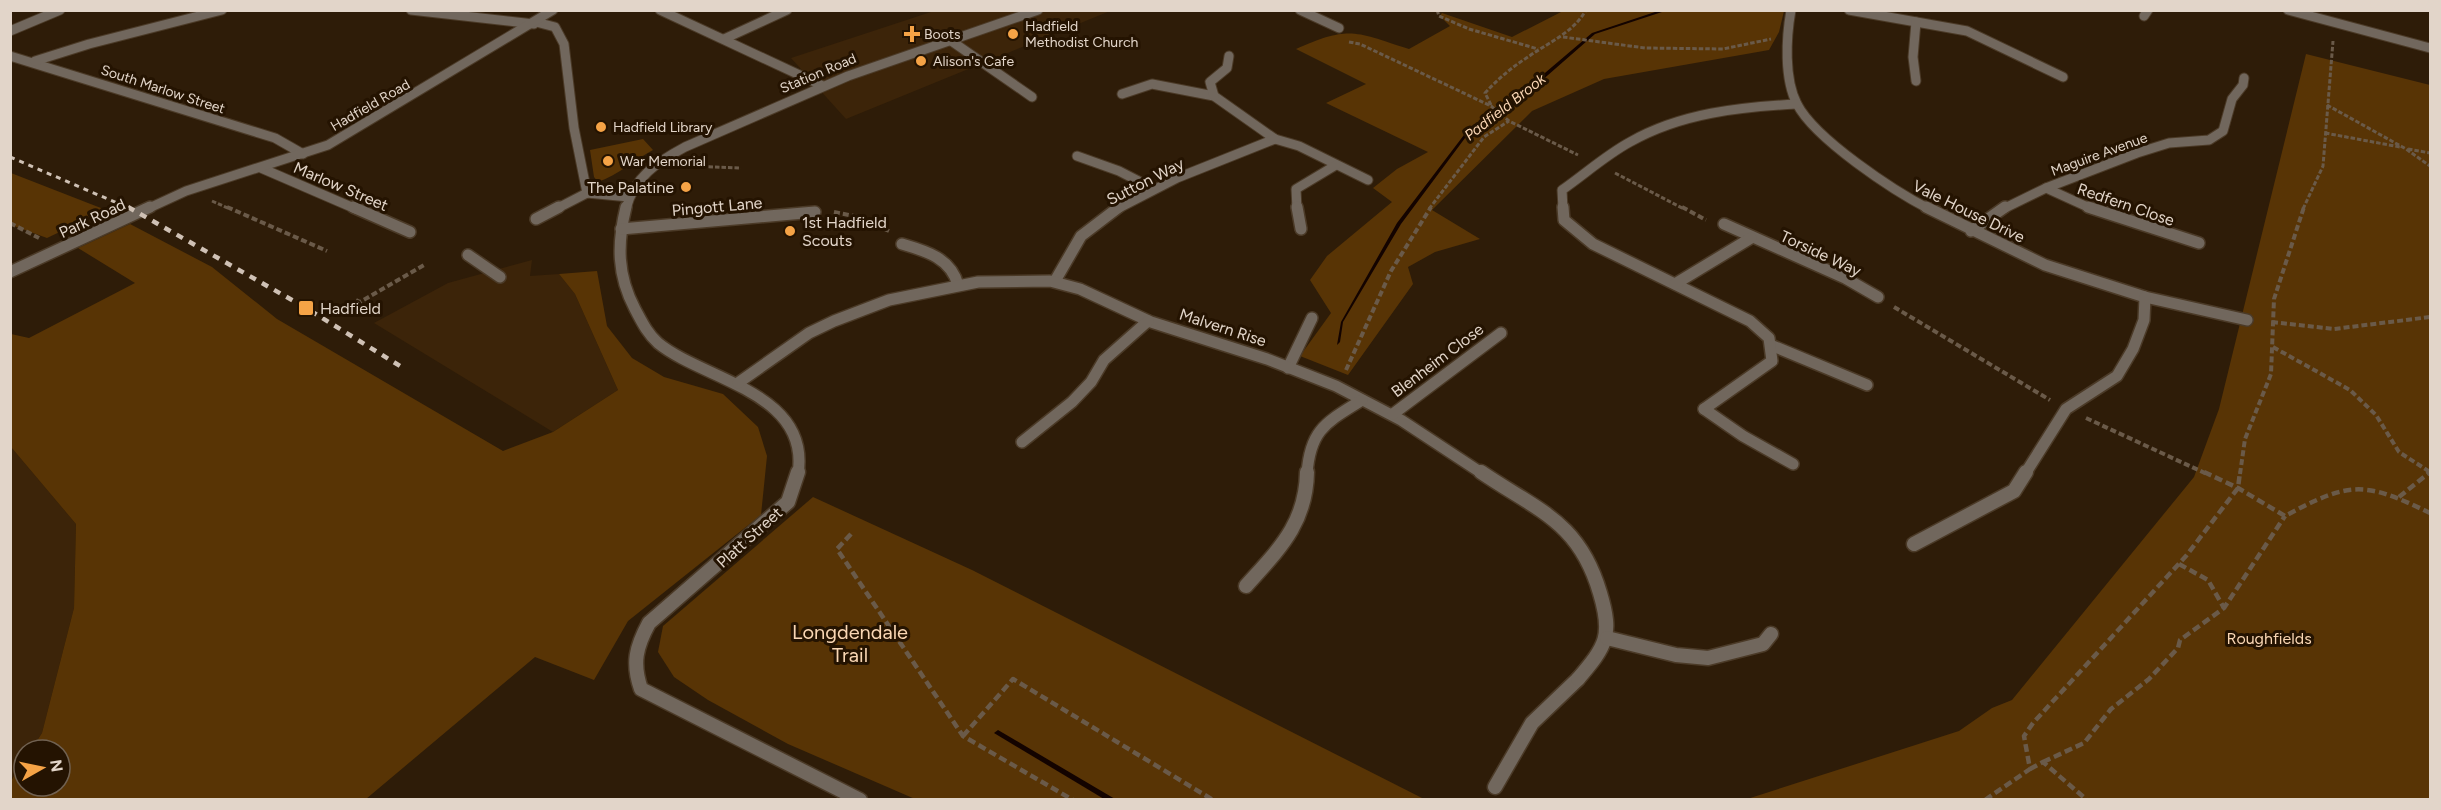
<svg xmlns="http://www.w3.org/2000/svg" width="2441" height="810" font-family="Figtree,sans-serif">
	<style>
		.built { fill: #3c2409 }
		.green { fill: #583405 }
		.water { fill: #130300 }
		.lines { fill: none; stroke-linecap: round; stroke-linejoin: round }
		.service-far2-casing { stroke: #4b3a27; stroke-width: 11 }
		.service-far1-casing { stroke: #4b3a27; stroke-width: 14 }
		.service-casing { stroke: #4b3a27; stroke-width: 17 }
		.minor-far2-casing { stroke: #4b3a27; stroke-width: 11 }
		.minor-far1-casing { stroke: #4b3a27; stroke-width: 14 }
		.minor-casing { stroke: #4b3a27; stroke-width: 17 }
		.tertiary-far1-casing { stroke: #4b3a27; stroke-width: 11 }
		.tertiary-casing { stroke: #4b3a27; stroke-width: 14 }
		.path-far2 { stroke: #6a5a49; stroke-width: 3; stroke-dasharray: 4.5 2; stroke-linecap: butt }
		.path-far1 { stroke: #6a5a49; stroke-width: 4; stroke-dasharray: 6 3; stroke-linecap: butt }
		.path { stroke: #6a5a49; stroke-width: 4.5; stroke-dasharray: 8 4; stroke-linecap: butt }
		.service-far2 { stroke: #71675d; stroke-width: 9 }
		.service-far1 { stroke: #71675d; stroke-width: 11 }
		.service { stroke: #71675d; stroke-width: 14 }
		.minor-far2 { stroke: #71675d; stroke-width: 9 }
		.minor-far1 { stroke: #71675d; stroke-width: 11 }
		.minor { stroke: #71675d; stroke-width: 14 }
		.tertiary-far1 { stroke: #71675d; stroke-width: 9 }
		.tertiary { stroke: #71675d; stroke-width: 11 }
		.rail-far1 { stroke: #cfc1b5; stroke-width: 3; stroke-dasharray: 5 5; stroke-linecap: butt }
		.rail { stroke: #cfc1b5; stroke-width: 4.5; stroke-dasharray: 7 7; stroke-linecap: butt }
		.poi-dot { fill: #f5a346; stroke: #241301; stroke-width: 2 }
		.labels { text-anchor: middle; stroke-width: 6; stroke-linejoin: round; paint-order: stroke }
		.far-poi-label { font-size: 14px; fill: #e2d5c9; stroke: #241301; text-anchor: start }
		.far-street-label { font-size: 14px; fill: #e2d5c9; stroke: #241301 }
		.far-water-label { font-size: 15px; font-style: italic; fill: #fcd8b6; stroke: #241301 }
		.street-label { font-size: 16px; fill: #e2d5c9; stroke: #241301 }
		.poi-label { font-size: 16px; fill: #e2d5c9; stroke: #241301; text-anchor: start }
		.park-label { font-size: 16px; fill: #f9d6b3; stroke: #241301 }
		.near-park-label { font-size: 20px; fill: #f9d6b3; stroke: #241301 }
	</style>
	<rect width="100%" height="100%" fill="#2e1c08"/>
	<g class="built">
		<path d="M 934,11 L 1110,11 L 846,119 L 791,58 Z"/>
		<path d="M 532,260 L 530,276 L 559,274 L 575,294 L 618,390 L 553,432 L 374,323 L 448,283 Z"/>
		<path d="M 11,447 L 76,524 L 74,608 L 42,733 L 31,750 L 24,750 L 24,760 L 11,781 Z"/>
	</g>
	<g class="green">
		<path d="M 1563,11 L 1784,11 L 1779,32 L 1769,50 L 1604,79 L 1532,111 L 1432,210 L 1480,239 L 1435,252 L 1408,267 L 1413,284 L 1348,375 L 1300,356 L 1331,313 L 1310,280 L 1327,256 L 1392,202 L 1373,188 L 1397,169 L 1428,152 L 1326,103 L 1366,84 L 1296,49 C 1350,25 1355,32 1409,49 L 1450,26 L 1440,16 L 1442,13 L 1512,37 Z"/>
		<path d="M 2306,54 L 2430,85 L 2430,799 L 1744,800 L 1959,731 L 1992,708 L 2012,700 L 2194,477 L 2219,409 Z"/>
		<path d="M 643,139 L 653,150 C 634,160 618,175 598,182 L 594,177 L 590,150 Z"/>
		<path d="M 11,173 L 106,210 L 47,238 L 11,225 Z"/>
		<path d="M 130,224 L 212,267 L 277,319 L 503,451 L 553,432 L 618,390 L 575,294 L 559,274 L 597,271 L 607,326 L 632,358 L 664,377 L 723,394 L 758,427 L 767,456 L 761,515 L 628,621 L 594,680 L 535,657 L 366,799 L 11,799 L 11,781 L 24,760 L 24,786 L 60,786 L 60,750 L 31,750 L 42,733 L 74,608 L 76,524 L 11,447 L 11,334 L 29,338 L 135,283 L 78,248 Z"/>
		<path d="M 813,497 L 972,570 L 1424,799 L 915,799 L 788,744 L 708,700 L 674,677 L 658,652 L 663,626 Z"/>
	</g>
	<g class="water">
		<path d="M 1661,10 L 1665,11 L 1595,34 L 1509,109 L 1468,134 L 1401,224 L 1343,322 L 1340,342 L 1337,345 L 1341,322 L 1397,223 L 1467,131 L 1506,106 L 1592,33 Z"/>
		<path d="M 998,730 L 1115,799 L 1104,799 L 994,733 Z"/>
	</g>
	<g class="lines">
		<g class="service-far2-casing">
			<g id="service-far2">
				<path d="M 947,38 L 1032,97"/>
				<path d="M 556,209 L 587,193"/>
			</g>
		</g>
		<g class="service-far1-casing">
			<g id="service-far1">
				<path d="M 536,219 L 559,207"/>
				<path d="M 468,255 L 500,277"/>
				<path d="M 1773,346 L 1867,385"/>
				<path d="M 1704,409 L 1743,436 L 1793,464"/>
			</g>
		</g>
		<g class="service-casing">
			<path id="service" d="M 1495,787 L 1532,723 L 1578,679"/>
		</g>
		<g class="minor-far2-casing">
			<g id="minor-far2">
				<path d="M 411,10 L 534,24"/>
				<path d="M 660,10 L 821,85"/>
				<path d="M 1300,10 L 1339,28"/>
				<path d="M 1791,10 C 1786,38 1784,79 1797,104 C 1815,139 1894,191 1929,209"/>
				<path d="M 1849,10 L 1967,31 L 2063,77"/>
				<path d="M 2144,16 L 2148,10"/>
				<path d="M 536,22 L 555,27 L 564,44 L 574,128 L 587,193 L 629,197"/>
				<path d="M 1916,22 L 1913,57 L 1916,81"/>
				<path d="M 10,31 L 60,10"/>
				<path d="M 724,39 L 787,10"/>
				<path d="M 10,56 L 275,138 L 303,154"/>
				<path d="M 35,61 L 89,44 L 222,10"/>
				<path d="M 1122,94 L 1152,84 L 1214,96 L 1275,139 L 1299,146 L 1368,180"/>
				<path d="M 1214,96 L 1210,82 L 1227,68 L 1229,56"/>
				<path d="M 1077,156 L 1119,171 L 1154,189"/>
				<path d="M 261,168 L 356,209"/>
				<path d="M 2046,188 L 2092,209"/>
				<path d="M 626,209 C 634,177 657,162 685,147 L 848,76 L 1038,10"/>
				<path d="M 1117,209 L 1177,178 L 1275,139"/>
				<path d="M 1297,209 L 1296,189 L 1336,165"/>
				<path d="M 1563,209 L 1562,190 C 1585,174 1606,155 1630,142 C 1681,113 1740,107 1797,104"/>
				<path d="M 2003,209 L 2046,188 L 2137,153 L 2169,143 L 2209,140 L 2223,131 L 2232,99 L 2243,85 L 2244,78"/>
			</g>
		</g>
		<g class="minor-far1-casing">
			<g id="minor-far1">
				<path d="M 353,207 L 410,232"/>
				<path d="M 626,207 C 617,244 617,275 635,309 C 642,322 647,333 658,343 C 703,380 811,392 798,474"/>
				<path d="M 1297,207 L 1301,229"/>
				<path d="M 1563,207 L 1564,220 L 1593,244 L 1750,321 L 1769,338 L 1772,361 L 1704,409"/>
				<path d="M 1926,207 L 2045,265 L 2145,297 L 2247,320"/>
				<path d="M 2088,207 L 2199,243"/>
				<path d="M 1724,224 L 1845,278 L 1878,297"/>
				<path d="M 621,229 L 815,212"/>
				<path d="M 1971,231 L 2005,207"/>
				<path d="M 902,244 C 926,251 951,258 958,285"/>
				<path d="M 1055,281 L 1081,236 L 1119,207"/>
				<path d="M 1675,284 L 1751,238"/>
				<path d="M 1288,368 L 1312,318"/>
				<path d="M 738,383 L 809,333 L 834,321 L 889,300 L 978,282 L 1050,281 L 1080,289 L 1151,322 L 1267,359 L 1336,386 L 1401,420 L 1483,474"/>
				<path d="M 1393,414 L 1501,333"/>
				<path d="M 1022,442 L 1072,402 L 1091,382 L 1104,360 L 1148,321"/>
				<path d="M 1307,474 C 1310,429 1327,422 1362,400"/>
				<path d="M 2025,474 L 2066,409 L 2117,376 L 2133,349 L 2144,320 L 2145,297"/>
			</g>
		</g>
		<g class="minor-casing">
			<g id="minor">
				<path d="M 798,472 L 788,502 L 649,623 C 636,647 632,663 641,689 L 860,800"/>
				<path d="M 1481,472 C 1538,511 1579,521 1600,593 C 1613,636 1606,646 1578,679"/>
				<path d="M 1914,544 L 2014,491 L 2026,472"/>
				<path d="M 1246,586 C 1279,549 1306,524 1307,472"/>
				<path d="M 1607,638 L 1676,655 L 1708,658 L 1763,644 L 1771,634"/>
			</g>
		</g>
		<g class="tertiary-far1-casing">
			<g id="tertiary-far1">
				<path d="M 2288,10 L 2430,48"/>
				<path d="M 147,209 L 186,191 L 328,145 L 553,10"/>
			</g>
		</g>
		<g class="tertiary-casing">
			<path id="tertiary" d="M 10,272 L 150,207"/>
		</g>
		<g class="path-far2">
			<path d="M 1437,10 L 1439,16 L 1469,29 L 1538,49"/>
			<path d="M 1563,37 L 1645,48 L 1723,49 L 1771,39"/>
			<path d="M 1349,42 L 1360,44 L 1491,106 L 1509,121 L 1578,155"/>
			<path d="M 1491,105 L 1485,93 C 1498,79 1512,67 1528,57 C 1549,42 1573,33 1586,10"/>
			<path d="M 2327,105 L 2406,149 L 2430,166"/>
			<path d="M 2325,133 L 2400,147"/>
			<path d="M 2408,149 L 2430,153"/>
			<path d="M 689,166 L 741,168"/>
			<path d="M 1615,173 L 1684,209"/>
			<path d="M 212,201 L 230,209"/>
			<path d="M 1429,209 L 1484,137 L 1509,121"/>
			<path d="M 2303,209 L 2323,166 L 2333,41"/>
		</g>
		<g class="path-far1">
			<path d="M 227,207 L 327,251"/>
			<path d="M 1682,207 L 1706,220"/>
			<path d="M 834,212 L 854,216 L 889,231"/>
			<path d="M 10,223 L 39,238"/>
			<path d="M 356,300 L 360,302 L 424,265"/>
			<path d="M 1894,307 L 2050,400"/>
			<path d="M 2272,322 L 2334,329 L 2430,317"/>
			<path d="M 2273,347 L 2350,390 L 2376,415 L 2399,452 L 2430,472"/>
			<path d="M 1346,370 L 1391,271 L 1431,207"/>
			<path d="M 2086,418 L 2207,474"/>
			<path d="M 2240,474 L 2245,439 L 2271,374 L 2274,299 L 2304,207"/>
			<path d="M 2428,474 L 2430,472"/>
		</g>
		<g class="path">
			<path d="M 2204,472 L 2238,488 L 2285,516 C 2350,481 2364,481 2430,513"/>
			<path d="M 2399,497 L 2430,472"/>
			<path d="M 851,534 L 837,549 L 963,736 L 1073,800"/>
			<path d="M 2179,564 L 2208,580 L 2224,608"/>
			<path d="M 963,736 L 1013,679 L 1213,800"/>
			<path d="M 2043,762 L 2084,743 L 2111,709 L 2149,679 L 2178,648 L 2180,640 L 2224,608 L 2285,516"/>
			<path d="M 2030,769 L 2043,762 L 2087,800"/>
			<path d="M 1985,800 L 2030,769 L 2024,736 L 2033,723 L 2186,556 L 2238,488 L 2240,472"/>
		</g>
		<use href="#service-far2" class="service-far2"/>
		<use href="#service-far1" class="service-far1"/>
		<use href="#service" class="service"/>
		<use href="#minor-far2" class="minor-far2"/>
		<use href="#minor-far1" class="minor-far1"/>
		<use href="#minor" class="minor"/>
		<use href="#tertiary-far1" class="tertiary-far1"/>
		<use href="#tertiary" class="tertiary"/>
		<path class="rail-far1" d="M 10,157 L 131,209"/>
		<path class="rail" d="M 128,207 L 306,308 L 400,366"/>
	</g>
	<g class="poi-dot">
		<path d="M909 25h6v6h6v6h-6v6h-6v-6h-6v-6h6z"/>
		<circle cx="1013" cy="34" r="6"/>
		<circle cx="921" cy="61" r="6"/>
		<circle cx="601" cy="127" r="6"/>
		<circle cx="608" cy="161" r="6"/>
		<circle cx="686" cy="187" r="6"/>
		<circle cx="790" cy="231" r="6"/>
		<rect x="298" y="300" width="16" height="16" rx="3"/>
	</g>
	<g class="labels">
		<g class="far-poi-label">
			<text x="1025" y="31">Hadfield<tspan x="1025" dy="16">Methodist Church</tspan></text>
			<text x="924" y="39">Boots</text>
			<text x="933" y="66">Alison's Cafe</text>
			<text x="613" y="132">Hadfield Library</text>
			<text x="620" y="166">War Memorial</text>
		</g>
		<g class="far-street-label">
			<text transform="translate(818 73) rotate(-23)" y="5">Station Road</text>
			<text transform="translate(163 89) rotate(18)" y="5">South Marlow Street</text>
			<text transform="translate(370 105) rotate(-30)" y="5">Hadfield Road</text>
			<text transform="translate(2099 154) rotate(-20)" y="5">Maguire Avenue</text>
		</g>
		<g class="far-water-label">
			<text transform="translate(1505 107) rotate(-38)" y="5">Padfield Brook</text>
		</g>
		<g class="street-label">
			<text transform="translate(1145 181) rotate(-27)" y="6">Sutton Way</text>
			<text transform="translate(341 186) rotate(23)" y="6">Marlow Street</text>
			<text transform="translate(2126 204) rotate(19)" y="6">Redfern Close</text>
			<text transform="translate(717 206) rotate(-5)" y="6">Pingott Lane</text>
			<text transform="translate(1969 211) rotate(26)" y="6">Vale House Drive</text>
			<text transform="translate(92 218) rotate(-25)" y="6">Park Road</text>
			<text transform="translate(1821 253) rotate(25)" y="6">Torside Way</text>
			<text transform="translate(1223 327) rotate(18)" y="6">Malvern Rise</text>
			<text transform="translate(1437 360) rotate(-37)" y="6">Blenheim Close</text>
			<text transform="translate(749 537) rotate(-42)" y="6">Platt Street</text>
		</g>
		<g class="poi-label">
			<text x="674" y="193" text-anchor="end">The Palatine</text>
			<text x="802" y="228">1st Hadfield<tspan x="802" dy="18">Scouts</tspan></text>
			<text x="320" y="314">Hadfield</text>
		</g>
		<g class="park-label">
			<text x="2269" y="644">Roughfields</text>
		</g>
		<g class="near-park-label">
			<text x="850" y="639">Longdendale<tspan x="850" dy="23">Trail</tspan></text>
		</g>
	</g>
	<rect width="2441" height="810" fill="none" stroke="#e2d5c9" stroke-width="24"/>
	<g transform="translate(42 768) rotate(81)"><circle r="28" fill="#241301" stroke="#706151" stroke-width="1.5"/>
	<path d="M0-4.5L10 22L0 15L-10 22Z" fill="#f5a346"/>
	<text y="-9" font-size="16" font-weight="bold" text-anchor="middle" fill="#e2d5c9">N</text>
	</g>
</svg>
